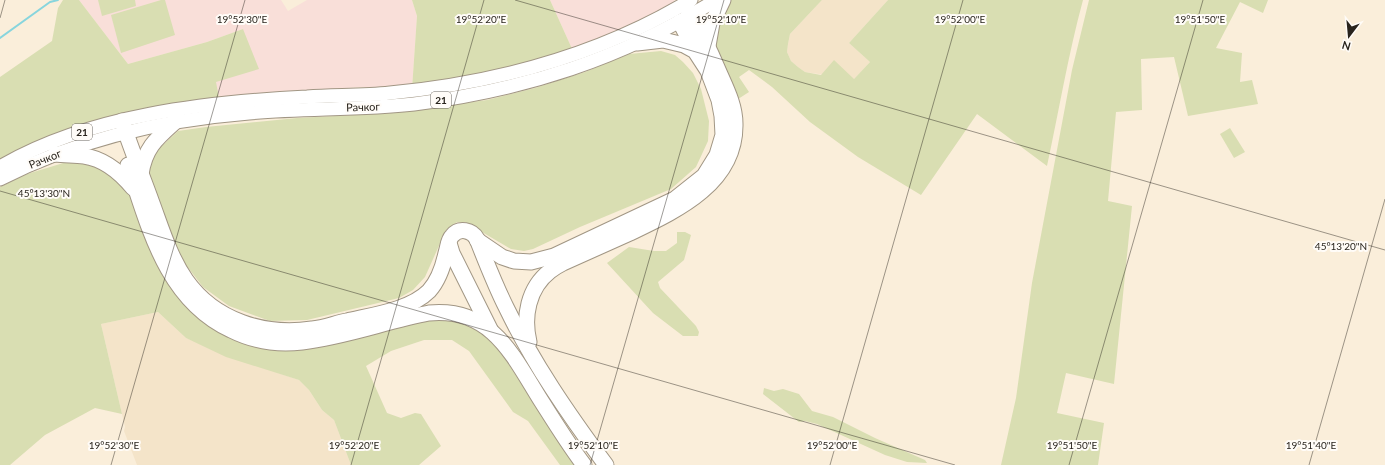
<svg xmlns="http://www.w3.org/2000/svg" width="1385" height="465" font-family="Lato,sans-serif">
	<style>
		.commercial { fill: #f9dfd9 }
		.built { fill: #f4e4c9 }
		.green { fill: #d9deb2 }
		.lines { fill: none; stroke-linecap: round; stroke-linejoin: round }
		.stream { stroke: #87d5dd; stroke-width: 2 }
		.major-casing { stroke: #a19684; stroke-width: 15 }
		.highway-casing { stroke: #a19684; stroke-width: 17 }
		.major { stroke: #fff; stroke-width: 13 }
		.highway { stroke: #fff; stroke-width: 15 }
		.ticks { fill: none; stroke: #28231c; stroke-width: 1; stroke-opacity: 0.45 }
		.labels { text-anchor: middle; stroke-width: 4; stroke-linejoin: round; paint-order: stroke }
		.shield { fill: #fffcf8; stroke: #68645e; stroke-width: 1 }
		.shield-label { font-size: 10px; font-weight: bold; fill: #28231c }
		.street-label { font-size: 11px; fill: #28231c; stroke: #fffcf8 }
		.ticks-label { font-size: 10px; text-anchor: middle; fill: #28231c; stroke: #fffcf8; stroke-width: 4; stroke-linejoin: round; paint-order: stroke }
	</style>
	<rect width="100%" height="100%" fill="#faeeda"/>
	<g class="commercial">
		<path d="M 79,0 L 281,0 L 288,11 L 307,0 L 412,0 L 417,16 L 412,89 L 360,87 L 219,98 L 215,82 L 243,29 L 207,42 L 128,64 Z"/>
		<path d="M 550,0 L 674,0 L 677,4 L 573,51 Z"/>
	</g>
	<g class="built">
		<path d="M 822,0 L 888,0 L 849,43 L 870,62 L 854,79 L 805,72 L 798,67 L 791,61 L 787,52 L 788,44 L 790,34 Z"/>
		<path d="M 158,312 L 186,338 L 278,373 L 299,380 L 309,390 L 322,410 L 334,420 L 351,465 L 137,465 L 124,431 L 125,427 L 101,324 Z"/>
	</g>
	<g class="green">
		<path d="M 63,0 L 79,0 L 128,64 L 207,42 L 243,29 L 259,69 L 216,82 L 219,98 L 0,162 L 0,77 L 52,41 L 58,8 Z"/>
		<path d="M 98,0 L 135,0 L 136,6 L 102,16 Z"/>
		<path d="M 161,0 L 165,0 L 175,35 L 121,53 L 111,15 Z"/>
		<path d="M 412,0 L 550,0 L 573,51 L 528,70 L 412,89 L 417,16 Z"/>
		<path d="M 729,0 L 822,0 L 790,34 L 788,44 L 787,52 L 791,61 L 798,67 L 805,72 L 821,75 L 834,60 L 854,79 L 870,62 L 849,43 L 888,0 L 1083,0 C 1068,55 1059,111 1047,166 L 977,114 L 921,195 L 858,157 L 810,122 L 772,87 L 749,70 L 739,77 L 749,92 L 735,101 L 715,56 L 714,25 Z"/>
		<path d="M 1089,0 L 1268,0 L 1263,13 L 1240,2 L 1216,48 L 1242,53 L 1240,82 L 1252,80 L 1258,104 L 1188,116 L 1174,57 L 1141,59 L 1142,110 L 1116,112 L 1108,201 L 1132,206 L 1114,384 L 1066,373 L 1057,413 L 1104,423 L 1098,465 L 1001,465 L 1016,398 L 1032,283 L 1072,70 Z"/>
		<path d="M 661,51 L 675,55 L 683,62 L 693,73 L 701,89 L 709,121 L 708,141 L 696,167 L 671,189 L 580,227 L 533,249 L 524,251 L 511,249 L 470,225 L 465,222 L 457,222 L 446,230 L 425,277 L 413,290 L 399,298 L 307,320 L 270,321 L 229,306 L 203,287 L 176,252 L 147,175 L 150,157 L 178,131 L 206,127 L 297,118 L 392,113 L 487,100 L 535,88 L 585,72 L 629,54 Z"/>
		<path d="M 1230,128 L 1245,152 L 1234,158 L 1220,134 Z"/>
		<path d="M 70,161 L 93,164 L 111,174 L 125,185 L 136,206 L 147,237 L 166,281 L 194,313 L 368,334 L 441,318 L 463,322 L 493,340 L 574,465 L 560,465 L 528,421 L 513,412 L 469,351 L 452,340 L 424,340 L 391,351 L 366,366 L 387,413 L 401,418 L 415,413 L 421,414 L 441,446 L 419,465 L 351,465 L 334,420 L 322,410 L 309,390 L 299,380 L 226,357 L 186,338 L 158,312 L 101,324 L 122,414 L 95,408 L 45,435 L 10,465 L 0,465 L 0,187 L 27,174 Z"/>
		<path d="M 677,232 L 685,232 L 691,235 L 684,260 L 658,282 L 660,288 L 696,326 L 699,332 L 698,336 L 683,336 L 653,313 L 607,263 L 629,247 L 654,251 L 666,251 L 677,243 Z"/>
		<path d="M 764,388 L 774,391 L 783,389 L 799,394 L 812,411 L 833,417 L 875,438 L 925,460 L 927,463 L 907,462 L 885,455 L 817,424 L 805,421 L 799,422 L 763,394 Z"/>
	</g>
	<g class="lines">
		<path class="stream" d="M 0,38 L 50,2 L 58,0"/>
		<g class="major-casing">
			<g id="major">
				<path d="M 0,167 C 88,115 207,102 307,97 C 334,95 362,96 390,93 C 495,83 600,55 691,0"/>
				<path d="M 0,179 C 78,139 162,120 249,113 C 303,108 359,110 414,104 C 524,90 622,59 716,0"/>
			</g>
		</g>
		<g class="highway-casing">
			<g id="highway">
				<path d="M 680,22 L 695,51"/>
				<path d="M 708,46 L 712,23 L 723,0"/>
				<path d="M 122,121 C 131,149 142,175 152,203 C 162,230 170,257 186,280 C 215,321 265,336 312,329 C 324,328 336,323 347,321 C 373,315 410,310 429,291 C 439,280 443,267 446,253 C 448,247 448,240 452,236 C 459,227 472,230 477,239 C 486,262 495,285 506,307 C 533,363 569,415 606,465"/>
				<path d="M 55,154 C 65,155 74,155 84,156 C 105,159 120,172 133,188"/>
				<path d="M 128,165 C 149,227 166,300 231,330 C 253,341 278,345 302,342 C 345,337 387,321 429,313 C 491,307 512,354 540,399 C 554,421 568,444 584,465"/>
				<path d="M 141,174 C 145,148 156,139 175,122"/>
				<path d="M 477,240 L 502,257 L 514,261 L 531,262 L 554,256 L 675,199 L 704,176 L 717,155 L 723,135 L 722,116 L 719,100 L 708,71 L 695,51 L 684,45 L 663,40 L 637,43"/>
				<path d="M 449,243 L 452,253 L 490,329"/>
				<path d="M 529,342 C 523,317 528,288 550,271 C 554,268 559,265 563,263 C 585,253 608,243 630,233 C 676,211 736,184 735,124 C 735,105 726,88 719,72 C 709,48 698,26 685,4"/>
			</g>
		</g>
		<use href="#major" class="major"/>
		<use href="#highway" class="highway"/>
	</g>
	<path class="ticks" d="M 515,0 L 1385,250M 0,18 L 5,0M 0,191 L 955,465M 111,465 L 245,0M 351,465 L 484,0M 590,465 L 724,0M 830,465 L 963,0M 1069,465 L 1203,0M 1309,465 L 1385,199"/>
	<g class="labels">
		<g class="shield">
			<rect x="431" y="92" width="20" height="16" rx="3"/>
			<rect x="72" y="124" width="20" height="16" rx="3"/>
		</g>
		<g class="shield-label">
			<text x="441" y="104">21</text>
			<text x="82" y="136">21</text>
		</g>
		<g class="street-label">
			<text transform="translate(363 107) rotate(-2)" y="4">Рачког</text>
			<text transform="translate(45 159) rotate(-22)" y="4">Рачког</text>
		</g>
	</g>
	<g class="ticks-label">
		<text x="242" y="23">19°52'30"E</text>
		<text x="481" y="23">19°52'20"E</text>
		<text x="721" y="23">19°52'10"E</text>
		<text x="960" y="23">19°52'00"E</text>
		<text x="1200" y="23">19°51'50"E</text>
		<text x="44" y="197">45°13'30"N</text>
		<text x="1341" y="250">45°13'20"N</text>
		<text x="114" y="449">19°52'30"E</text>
		<text x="354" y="449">19°52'20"E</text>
		<text x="593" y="449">19°52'10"E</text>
		<text x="832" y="449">19°52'00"E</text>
		<text x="1072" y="449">19°51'50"E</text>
		<text x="1311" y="449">19°51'40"E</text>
	</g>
	<g transform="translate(1349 36) rotate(196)" stroke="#fffcf8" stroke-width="3" paint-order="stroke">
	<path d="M0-3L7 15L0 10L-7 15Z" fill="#28231c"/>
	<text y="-6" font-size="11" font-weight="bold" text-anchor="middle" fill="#28231c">N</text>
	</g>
</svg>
